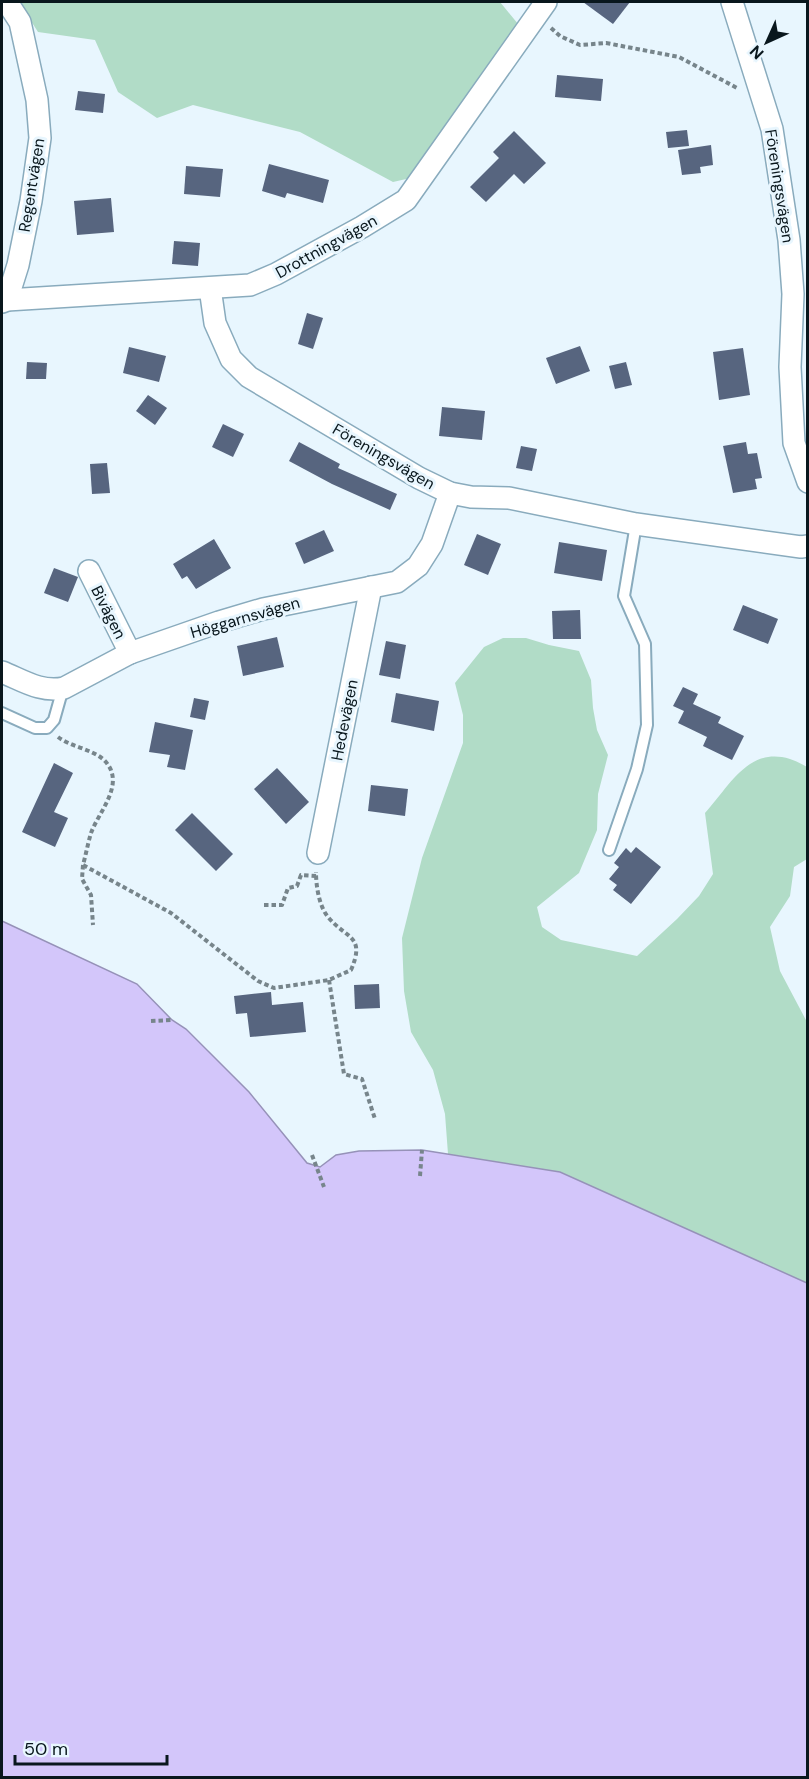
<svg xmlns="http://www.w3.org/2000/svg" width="809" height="1779" font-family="'DM Sans',sans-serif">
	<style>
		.green { fill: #b1dcc7 }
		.water { fill: #d3c6fa; stroke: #9692b8; stroke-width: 1.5 }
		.building { fill: #57657f }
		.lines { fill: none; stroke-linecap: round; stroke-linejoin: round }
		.lane-casing { stroke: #89abbd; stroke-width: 14 }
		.street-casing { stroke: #89abbd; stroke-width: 24 }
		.path { stroke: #77858b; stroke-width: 4; stroke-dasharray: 4.5 3; stroke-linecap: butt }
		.lane { stroke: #fff; stroke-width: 10 }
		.street { stroke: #fff; stroke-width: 21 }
		.labels { text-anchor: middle; stroke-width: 6; stroke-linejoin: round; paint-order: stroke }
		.street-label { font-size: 16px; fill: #09171d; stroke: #e8f6fe }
	</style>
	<rect width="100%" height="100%" fill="#e8f6fe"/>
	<g class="green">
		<path d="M 19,2 L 500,2 L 528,36 L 428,174 L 393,182 L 300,132 L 193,105 L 157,118 L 118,92 L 95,40 L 38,32 Z"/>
		<path d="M 503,638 L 526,638 L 549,645 L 579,651 L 591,680 L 593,708 L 597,730 L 608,755 L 598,794 L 597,830 L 579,873 L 537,907 L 542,927 L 561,940 L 637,956 L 677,919 L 699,896 L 713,874 L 705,813 C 729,787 748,746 790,759 C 796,761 802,764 807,767 L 807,859 L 794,867 L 790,896 L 770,927 L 780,971 L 807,1022 L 807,1283 L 560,1172 L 448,1154 L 445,1114 L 433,1070 L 411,1032 L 404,991 L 402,938 L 422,858 L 463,743 L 463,715 L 455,683 L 484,647 Z"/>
	</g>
	<path class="water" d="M 2,921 L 137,984 L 172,1020 L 186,1029 L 249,1092 L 307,1163 L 320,1167 L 336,1155 L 359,1151 L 422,1150 L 560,1172 L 807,1283 L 807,1777 L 2,1777 Z"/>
	<g class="building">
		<path d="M 583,2 L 630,2 L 613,24 Z"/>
		<path d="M 557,75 L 603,79 L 601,101 L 555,97 Z"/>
		<path d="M 78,91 L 105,94 L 103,113 L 75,110 Z"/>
		<path d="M 687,130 L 689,146 L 668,148 L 666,132 Z"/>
		<path d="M 514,131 L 546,163 L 524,184 L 514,174 L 486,202 L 470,187 L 499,158 L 493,152 Z"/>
		<path d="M 711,145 L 713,165 L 700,167 L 701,173 L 682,175 L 678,150 Z"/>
		<path d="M 269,164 L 329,180 L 323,203 L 287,193 L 285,198 L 262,191 Z"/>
		<path d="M 186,166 L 223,169 L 220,197 L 184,194 Z"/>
		<path d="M 111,198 L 114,232 L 77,235 L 74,201 Z"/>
		<path d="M 174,241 L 200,243 L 198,266 L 172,264 Z"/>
		<path d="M 307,313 L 323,318 L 313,349 L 298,344 Z"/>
		<path d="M 580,346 L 590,371 L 556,384 L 546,358 Z"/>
		<path d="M 129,347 L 166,356 L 159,382 L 123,373 Z"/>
		<path d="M 743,348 L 750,395 L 719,400 L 713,352 Z"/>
		<path d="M 27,362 L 47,363 L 46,379 L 26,379 Z"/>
		<path d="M 626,362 L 632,385 L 615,389 L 609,366 Z"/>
		<path d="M 148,395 L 167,408 L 155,425 L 136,411 Z"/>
		<path d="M 442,407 L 485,411 L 482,440 L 439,436 Z"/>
		<path d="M 223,424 L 244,434 L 233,457 L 212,447 Z"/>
		<path d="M 299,442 L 340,464 L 338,468 L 397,494 L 390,510 L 332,484 L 289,461 Z"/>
		<path d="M 746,442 L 748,454 L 757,453 L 762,478 L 755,479 L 757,489 L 733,493 L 723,446 Z"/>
		<path d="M 521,446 L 537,449 L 532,471 L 516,468 Z"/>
		<path d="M 107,463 L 110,493 L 92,494 L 90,464 Z"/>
		<path d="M 324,530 L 334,551 L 304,564 L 295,543 Z"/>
		<path d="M 477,534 L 501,544 L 488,575 L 464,565 Z"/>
		<path d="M 214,539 L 231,568 L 196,589 L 187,576 L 182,579 L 173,564 Z"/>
		<path d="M 559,542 L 607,550 L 602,581 L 554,573 Z"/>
		<path d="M 54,568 L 78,577 L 68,602 L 44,593 Z"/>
		<path d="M 743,605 L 778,619 L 768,644 L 733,630 Z"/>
		<path d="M 580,610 L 581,639 L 553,639 L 552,611 Z"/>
		<path d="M 277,637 L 284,667 L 243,676 L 237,646 Z"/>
		<path d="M 386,641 L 406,645 L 400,679 L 379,675 Z"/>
		<path d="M 683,687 L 698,694 L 693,704 L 721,717 L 718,723 L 744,736 L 732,760 L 703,746 L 707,737 L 678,723 L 684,711 L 673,706 Z"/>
		<path d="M 396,693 L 439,701 L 434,731 L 391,722 Z"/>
		<path d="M 194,698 L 209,701 L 205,720 L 190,717 Z"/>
		<path d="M 155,722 L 193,730 L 185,770 L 167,767 L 170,755 L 149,752 Z"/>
		<path d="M 54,763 L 73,773 L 54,812 L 68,818 L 55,847 L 22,832 Z"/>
		<path d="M 277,768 L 309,802 L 286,824 L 254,789 Z"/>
		<path d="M 371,785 L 408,789 L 405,816 L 368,811 Z"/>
		<path d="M 192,813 L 233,854 L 216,871 L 175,830 Z"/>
		<path d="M 636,847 L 661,867 L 631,904 L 613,890 L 617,885 L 609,879 L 619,867 L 614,863 L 626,848 L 631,853 Z"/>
		<path d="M 379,984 L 380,1008 L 355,1009 L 354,985 Z"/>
		<path d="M 271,992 L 272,1005 L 303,1002 L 306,1032 L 250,1037 L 247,1013 L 236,1014 L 234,996 Z"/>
	</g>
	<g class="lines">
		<g class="lane-casing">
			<g id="lane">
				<path d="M 2,713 L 35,728 L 47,728 L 54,720 L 63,688"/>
				<path d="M 609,850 L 637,769 L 647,725 L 645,644 L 624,596 L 636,524"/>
			</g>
		</g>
		<g class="street-casing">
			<g id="street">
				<path d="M 732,2 L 772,129 L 789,240 L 793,294 L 790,367 L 794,443 L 808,482"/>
				<path d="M 210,288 L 215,323 L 231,359 L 249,377 L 419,478 L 450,493 L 471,497 L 509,498 L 636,524 L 801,547 L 808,546"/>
				<path d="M 7,300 L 18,265 L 31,201 L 40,138 L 37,100 L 20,22 L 7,2"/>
				<path d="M 2,302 L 7,300 L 250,285 L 276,274 L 362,227 L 406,200 L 546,2"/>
				<path d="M 89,571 L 130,653"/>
				<path d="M 2,672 C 22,680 41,693 64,688 L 130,653 L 219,622 L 263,609 L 397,582 L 418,566 L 432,544 L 450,493"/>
				<path d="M 318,853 L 371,587"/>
			</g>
		</g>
		<g class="path">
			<path d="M 551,28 L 560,36 L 580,45 L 606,43 L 679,57 L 739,89"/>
			<path d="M 58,737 C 71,747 92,749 104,760 C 127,783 99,811 91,833 C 88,843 86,854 83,865 L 171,913 L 258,981 L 274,988 L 329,980 L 351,970 C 366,935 346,939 328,917 C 319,906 316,886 316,872"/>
			<path d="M 83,865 L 82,879 L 91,895 L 93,925"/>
			<path d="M 264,905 L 282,905 L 288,888 L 297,886 L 301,875 L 316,876"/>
			<path d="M 329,980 L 344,1074 L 362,1079 L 375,1119"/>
			<path d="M 151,1021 L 172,1020"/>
			<path d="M 312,1155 L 324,1187"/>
			<path d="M 420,1176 L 422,1150"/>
		</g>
		<use href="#lane" class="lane"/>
		<use href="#street" class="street"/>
	</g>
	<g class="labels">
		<g class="street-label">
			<text transform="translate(31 185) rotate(-81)" y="6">Regentvägen</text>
			<text transform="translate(780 186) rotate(81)" y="6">Föreningsvägen</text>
			<text transform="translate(326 246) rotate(-29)" y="6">Drottningvägen</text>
			<text transform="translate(384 456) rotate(30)" y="6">Föreningsvägen</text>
			<text transform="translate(109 612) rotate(63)" y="6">Bivägen</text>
			<text transform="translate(245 617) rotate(-16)" y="6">Höggarnsvägen</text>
			<text transform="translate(344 720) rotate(-79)" y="6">Hedevägen</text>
		</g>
	</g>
	<rect width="809" height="1779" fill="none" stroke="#09171d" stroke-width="6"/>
	<g transform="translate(767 42) rotate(225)" stroke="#e8f6fe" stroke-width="4.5" paint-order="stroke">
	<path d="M0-4.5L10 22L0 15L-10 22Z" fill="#09171d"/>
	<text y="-9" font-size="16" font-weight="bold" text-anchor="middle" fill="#09171d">N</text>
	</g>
	<path d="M15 1755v9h152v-9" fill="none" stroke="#09171d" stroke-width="3"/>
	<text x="24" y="1755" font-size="18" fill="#09171d" stroke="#e8f6fe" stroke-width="4.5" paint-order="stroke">50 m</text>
</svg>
